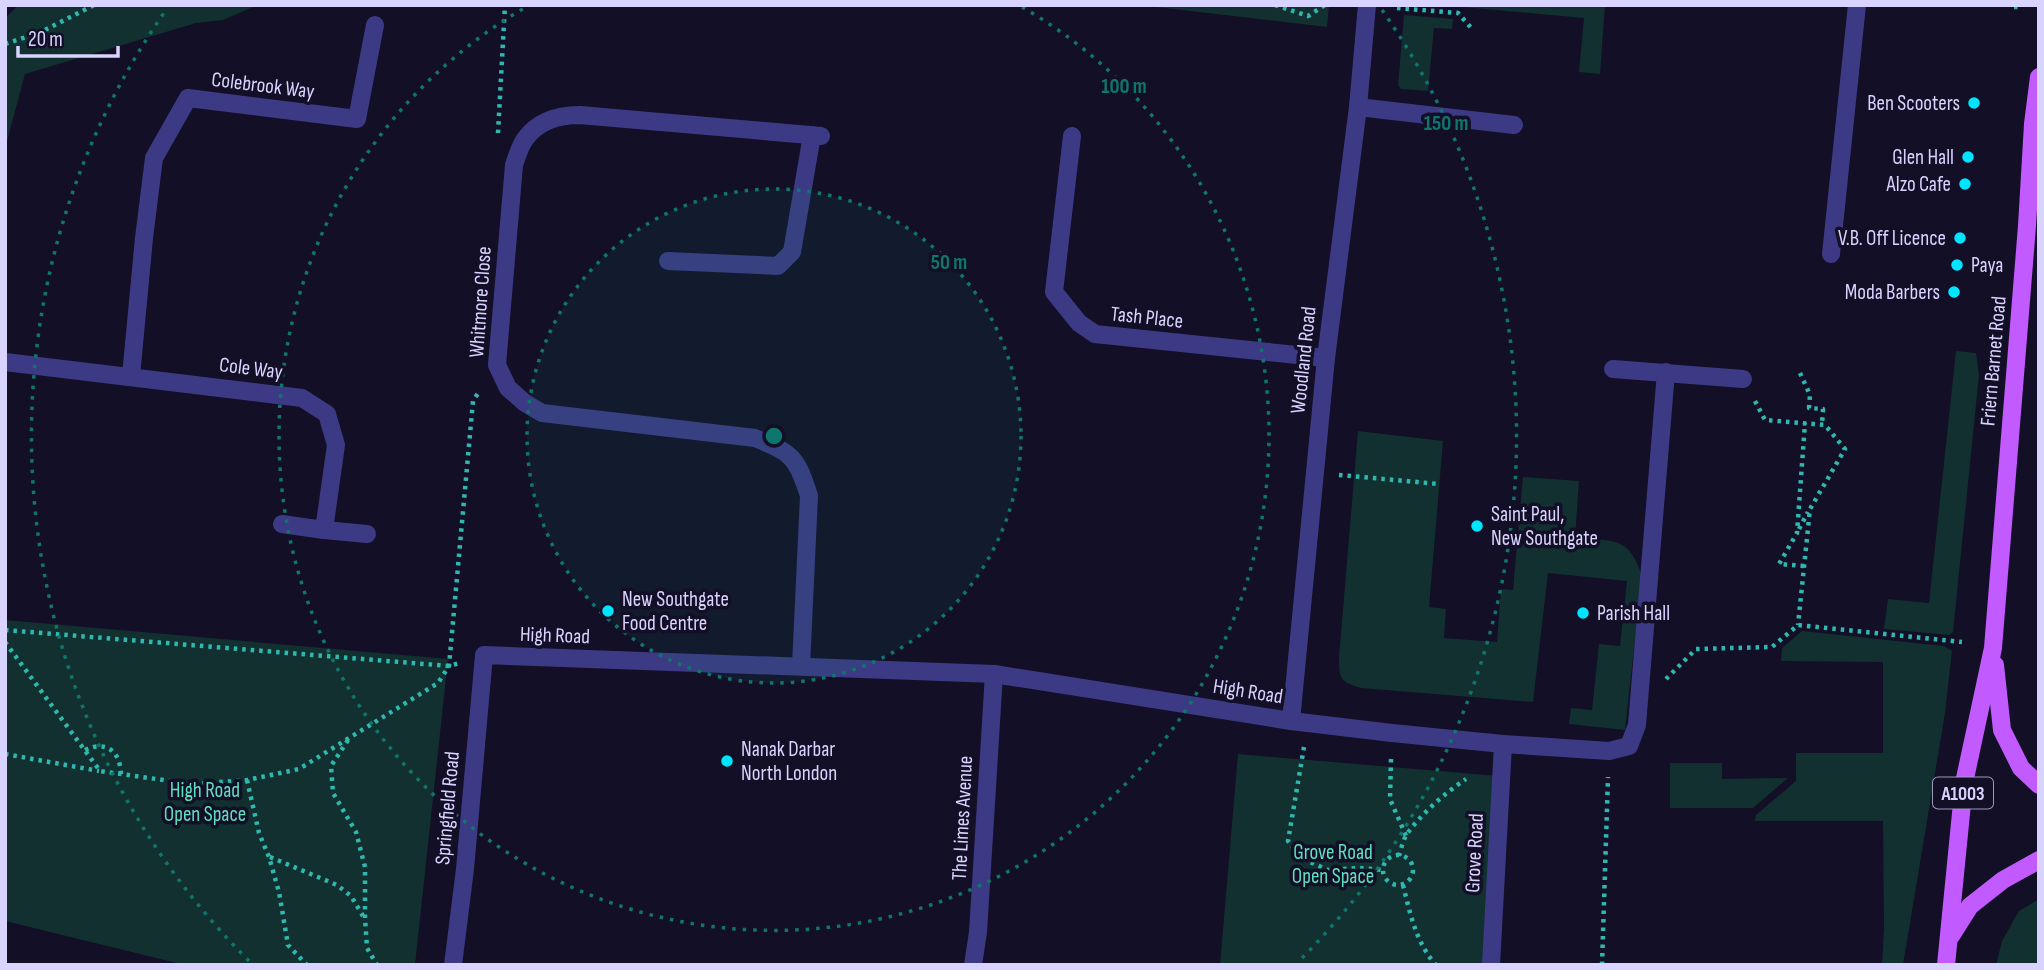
<svg xmlns="http://www.w3.org/2000/svg" width="2044" height="970" font-family="'Sofia Sans Condensed',sans-serif">
	<style>
		.green { fill: #12302f }
		.lines { fill: none; stroke-linecap: round; stroke-linejoin: round }
		.path { stroke: #2fb8b0; stroke-width: 4.5; stroke-dasharray: 3.5 5; stroke-linecap: butt }
		.service { stroke: #3d3a85; stroke-width: 18 }
		.minor { stroke: #3d3a85; stroke-width: 18 }
		.primary { stroke: #c25bff; stroke-width: 18 }
		.ring { fill: none; stroke: #0f766e; stroke-width: 3.5; stroke-dasharray: 3.5 7 }
		.poi-dot { fill: #00e5ff; stroke: #130f26; stroke-width: 2.5 }
		.labels { text-anchor: middle; stroke-width: 7; stroke-linejoin: round; paint-order: stroke }
		.shield { fill: #130f26; stroke: #9e99be; stroke-width: 2 }
		.shield-label { font-size: 19px; font-weight: bold; fill: #d9d4ff }
		.street-label { font-size: 21px; fill: #d9d4ff; stroke: #130f26 }
		.poi-label { font-size: 21px; fill: #d9d4ff; stroke: #130f26; text-anchor: end }
		.park-label { font-size: 21px; fill: #5fe0c0; stroke: #130f26 }
		.centre { fill: #0f766e; stroke: #130f26; stroke-width: 3.5 }
		.ring-label { font-size: 21px; text-anchor: middle; font-weight: bold; fill: #0f766e; stroke: #130f26; stroke-width: 7; stroke-linejoin: round; paint-order: stroke }
	</style>
	<rect width="100%" height="100%" fill="#130f26"/>
	<g class="green">
		<path d="M 19,5 L 258,5 L 223,20 L 196,23 L 25,74 L 7,141 L 5,135 L 5,18 Z"/>
		<path d="M 1139,5 L 1329,5 L 1327,27 Z"/>
		<path d="M 1442,5 L 1605,5 L 1600,74 L 1579,72 L 1584,18 Z"/>
		<path d="M 1404,15 L 1453,19 L 1452,29 L 1434,28 L 1428,91 L 1401,89 L 1398,85 Z"/>
		<path d="M 1956,351 L 1976,353 L 1979,375 L 1953,632 L 1949,635 L 1884,629 L 1888,599 L 1929,603 Z"/>
		<path d="M 1358,431 L 1443,441 L 1429,607 L 1446,609 L 1444,638 L 1497,642 L 1501,589 L 1513,590 L 1523,477 L 1579,481 L 1575,538 C 1612,541 1629,535 1642,576 L 1625,730 L 1569,724 L 1571,708 L 1592,710 L 1599,644 L 1620,646 L 1627,581 L 1548,573 L 1533,702 L 1361,688 C 1340,682 1339,678 1339,657 Z"/>
		<path d="M 5,620 L 448,659 L 415,965 L 185,965 L 5,921 Z"/>
		<path d="M 1802,631 L 1944,646 L 1952,651 L 1945,713 L 1903,965 L 1882,965 L 1884,929 L 1883,821 L 1755,821 L 1756,815 L 1796,781 L 1796,753 L 1883,753 L 1883,662 L 1781,661 L 1782,648 Z"/>
		<path d="M 1238,754 L 1510,777 L 1495,965 L 1220,965 Z"/>
		<path d="M 1670,763 L 1722,763 L 1722,779 L 1788,778 L 1753,808 L 1670,808 Z"/>
		<path d="M 2039,899 L 2039,965 L 1996,965 L 2002,941 L 2019,911 Z"/>
	</g>
	<g class="lines">
		<g class="path">
			<path d="M 1275,5 L 1308,16 L 1325,5"/>
			<path d="M 2014,7 L 2021,7"/>
			<path d="M 1397,8 L 1458,13 L 1473,30"/>
			<path d="M 5,44 L 41,32 L 94,5"/>
			<path d="M 498,133 L 505,5"/>
			<path d="M 1800,373 L 1810,395 L 1809,408 L 1823,409 L 1822,425"/>
			<path d="M 1755,401 L 1765,420 L 1825,425 L 1845,449 L 1810,509 L 1798,625"/>
			<path d="M 1339,475 L 1439,484"/>
			<path d="M 1799,529 L 1808,512"/>
			<path d="M 1804,566 L 1779,564 L 1797,533 L 1805,423"/>
			<path d="M 5,630 L 449,666 L 460,663"/>
			<path d="M 5,642 L 100,771 L 191,784 L 247,780 L 299,769 L 438,683 L 449,666 L 473,401 L 480,390"/>
			<path d="M 1666,679 L 1696,649 L 1772,647 L 1798,625 L 1962,642"/>
			<path d="M 348,740 L 331,766 L 333,793 L 356,832 L 365,867 L 365,918 L 367,948 L 377,965"/>
			<path d="M 1304,747 L 1288,841 L 1301,858 L 1328,870 L 1359,868 L 1384,870"/>
			<path d="M 85,750 C 106,740 120,751 121,774"/>
			<path d="M 5,754 L 99,771"/>
			<path d="M 1391,759 L 1390,799 L 1406,836"/>
			<path d="M 247,780 L 259,833 L 269,857 L 279,892 L 288,945 L 307,965"/>
			<circle cx="1398" cy="870" r="15"/>
			<path d="M 1399,856 C 1401,849 1403,840 1407,834 C 1422,813 1445,793 1466,779"/>
			<path d="M 270,857 L 337,885 L 351,896 L 363,916"/>
			<path d="M 1403,885 C 1410,913 1416,943 1436,965"/>
			<path d="M 1602,965 L 1608,777"/>
		</g>
		<g class="service">
			<path d="M 1831,254 L 1857,5"/>
			<path d="M 668,261 L 778,266 L 792,252 L 812,135"/>
			<path d="M 1613,369 L 1743,379"/>
		</g>
		<g class="minor">
			<path d="M 1358,107 L 1514,125"/>
			<path d="M 1072,136 L 1054,292 L 1079,323 L 1095,334 L 1326,358"/>
			<path d="M 5,362 L 302,398 L 327,414 L 336,445 L 324,530 L 282,524"/>
			<path d="M 131,376 L 144,238 L 154,158 L 188,98 L 357,119 L 375,25"/>
			<path d="M 324,530 L 367,534"/>
			<path d="M 801,666 L 809,496 C 797,457 792,453 755,438 L 542,413 L 525,403 L 508,388 L 497,365 L 514,165 C 517,156 520,146 525,139 C 538,121 559,115 580,115 L 821,136"/>
			<path d="M 1291,721 L 1326,358 L 1358,107 L 1367,5"/>
			<path d="M 453,965 L 465,869 L 484,655 L 994,674 L 1291,721 L 1392,733 L 1503,744 L 1609,751 L 1629,746 L 1637,725 L 1666,372"/>
			<path d="M 973,965 L 978,932 L 994,674"/>
			<path d="M 1491,965 L 1503,744"/>
		</g>
		<g class="primary">
			<path d="M 1995,665 L 2002,730 L 2021,768 L 2039,785"/>
			<path d="M 1951,936 L 1970,906 L 2003,880 L 2039,860"/>
			<path d="M 1946,965 L 1964,783 L 1993,648 L 2027,226 L 2033,124 L 2039,77"/>
		</g>
	</g>
	<circle cx="774" cy="436" r="247" fill="#0f766e" fill-opacity=".12"/>
	<g class="ring">
		<circle cx="774" cy="436" r="247"/>
		<path d="M1022 7A495 495 0 1 1 526 7"/>
		<path d="M249 961A742 742 0 0 1 166 10M1382 10A742 742 0 0 1 1299 961"/>
	</g>
	<g class="poi-dot">
		<circle cx="1974" cy="103" r="7"/>
		<circle cx="1968" cy="157" r="7"/>
		<circle cx="1965" cy="184" r="7"/>
		<circle cx="1960" cy="238" r="7"/>
		<circle cx="1957" cy="265" r="7"/>
		<circle cx="1954" cy="292" r="7"/>
		<circle cx="1477" cy="526" r="7"/>
		<circle cx="608" cy="611" r="7"/>
		<circle cx="1583" cy="613" r="7"/>
		<circle cx="727" cy="761" r="7"/>
	</g>
	<g class="labels">
		<rect class="shield" x="1933" y="777.5" width="60" height="31" rx="5"/>
		<g class="shield-label">
			<text x="1963" y="800">A1003</text>
		</g>
		<g class="street-label">
			<text transform="translate(263 85) rotate(7)" y="7">Colebrook Way</text>
			<text transform="translate(480 302) rotate(-86)" y="7">Whitmore Close</text>
			<text transform="translate(1147 317) rotate(6)" y="7">Tash Place</text>
			<text transform="translate(1303 360) rotate(-84)" y="7">Woodland Road</text>
			<text transform="translate(1993 361) rotate(-85)" y="7">Friern Barnet Road</text>
			<text transform="translate(251 368) rotate(7)" y="7">Cole Way</text>
			<text transform="translate(555 635) rotate(2)" y="7">High Road</text>
			<text transform="translate(1248 691) rotate(9)" y="7">High Road</text>
			<text transform="translate(447 808) rotate(-85)" y="7">Springfield Road</text>
			<text transform="translate(962 818) rotate(-87)" y="7">The Limes Avenue</text>
			<text transform="translate(1474 853) rotate(-87)" y="7">Grove Road</text>
		</g>
		<g class="poi-label">
			<text x="1960" y="110">Ben Scooters</text>
			<text x="1954" y="164">Glen Hall</text>
			<text x="1951" y="191">Alzo Cafe</text>
			<text x="1946" y="245">V.B. Off Licence</text>
			<text x="1971" y="272" text-anchor="start">Paya</text>
			<text x="1940" y="299">Moda Barbers</text>
			<text x="1491" y="521" text-anchor="start">Saint Paul,<tspan x="1491" dy="24">New Southgate</tspan></text>
			<text x="622" y="606" text-anchor="start">New Southgate<tspan x="622" dy="24">Food Centre</tspan></text>
			<text x="1597" y="620" text-anchor="start">Parish Hall</text>
			<text x="741" y="756" text-anchor="start">Nanak Darbar<tspan x="741" dy="24">North London</tspan></text>
		</g>
		<g class="park-label">
			<text x="205" y="797">High Road<tspan x="205" dy="24">Open Space</tspan></text>
			<text x="1333" y="859">Grove Road<tspan x="1333" dy="24">Open Space</tspan></text>
		</g>
	</g>
	<circle cx="774" cy="436" r="10" class="centre"/>
	<g class="ring-label">
		<text x="1124" y="93">100 m</text>
		<text x="1446" y="130">150 m</text>
		<text x="949" y="269">50 m</text>
	</g>
	<rect width="2044" height="970" fill="none" stroke="#d9d4ff" stroke-width="14"/>
	<path d="M18 46v10h100v-10" fill="none" stroke="#d9d4ff" stroke-width="3.5"/>
	<text x="28" y="46" font-size="21" fill="#d9d4ff" stroke="#130f26" stroke-width="5" paint-order="stroke">20 m</text>
</svg>
